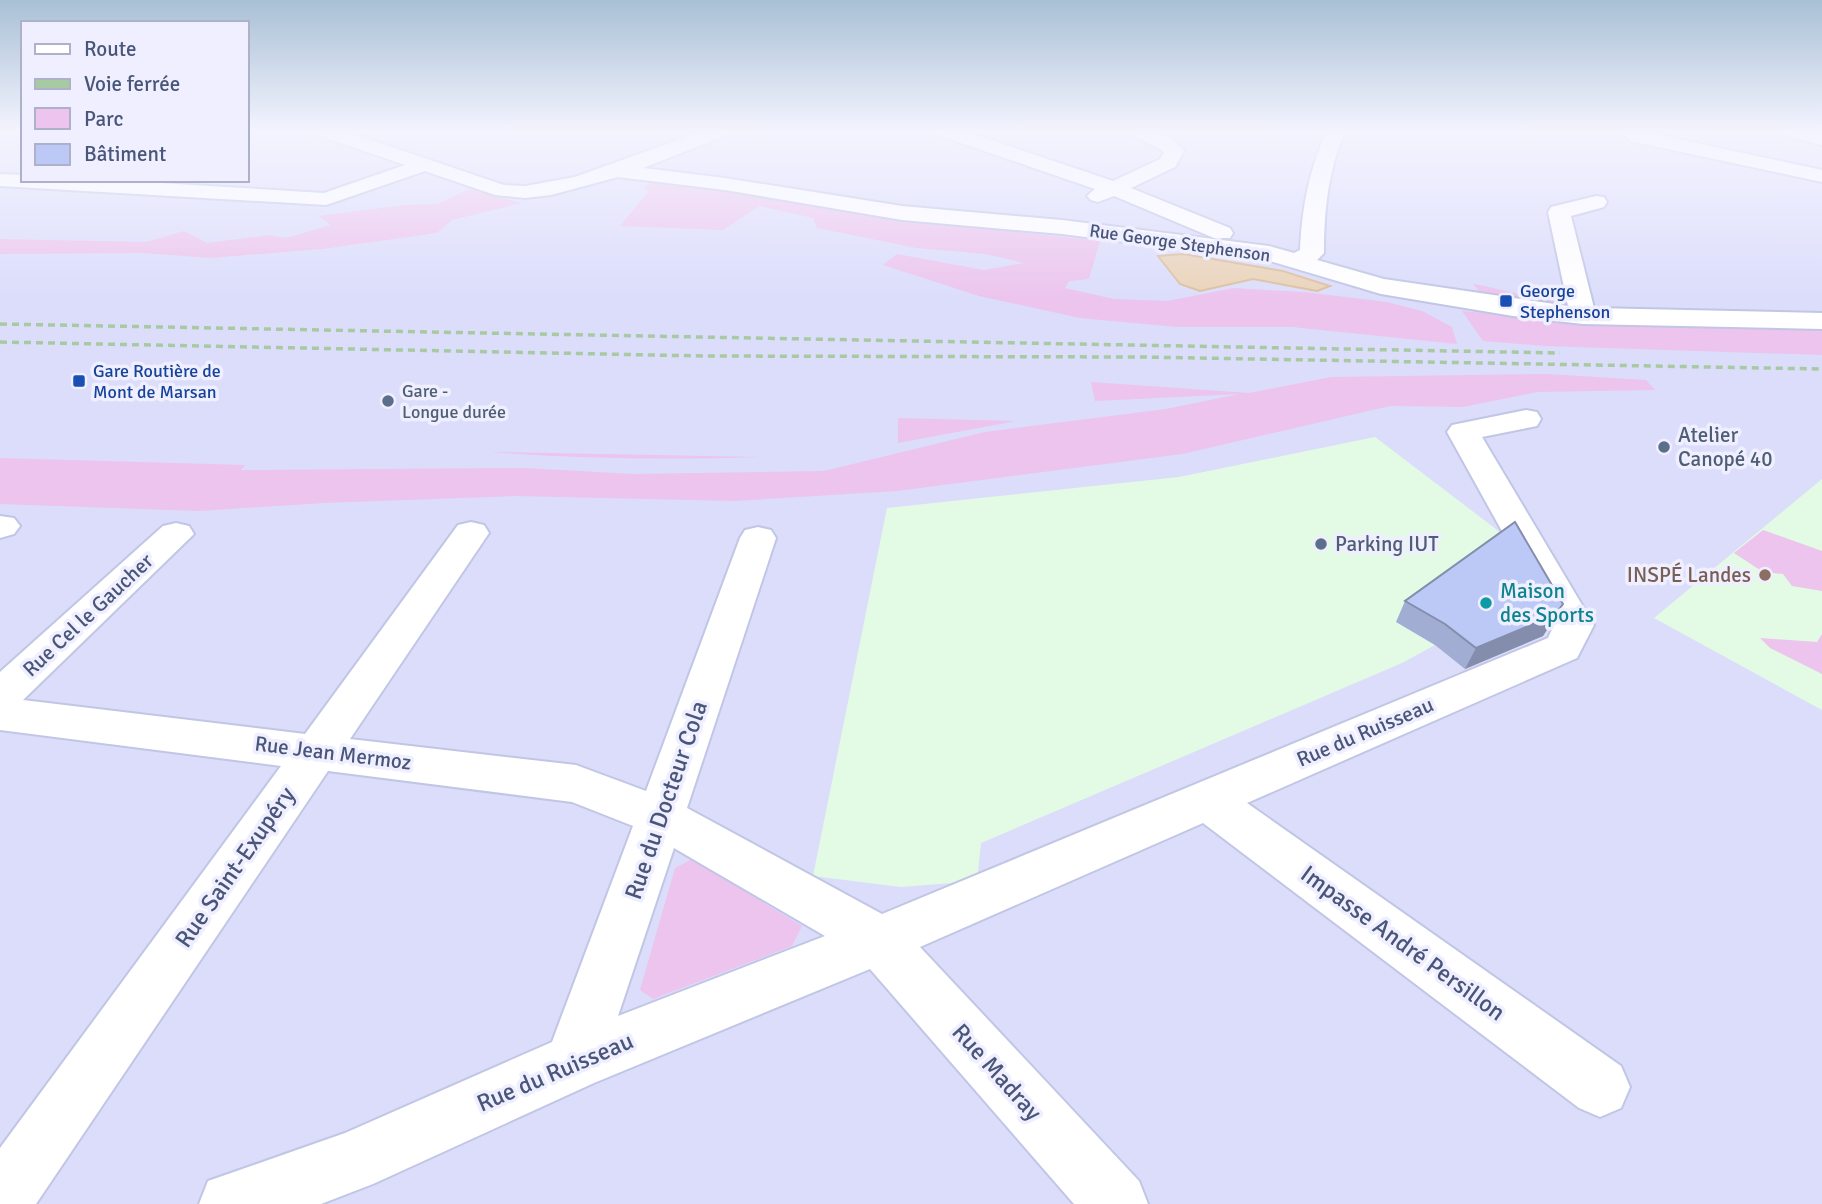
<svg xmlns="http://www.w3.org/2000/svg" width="1822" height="1204" font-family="Signika,sans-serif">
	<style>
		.residential { fill: #dbddfb }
		.education { fill: #e3fbe4 }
		.green { fill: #ecc4ed }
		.water { fill: #ead3b9; stroke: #dcbf9f; stroke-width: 2 }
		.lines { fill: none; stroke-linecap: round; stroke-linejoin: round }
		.minor-casing { stroke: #c1c6e4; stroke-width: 4 }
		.minor { fill: #fff; fill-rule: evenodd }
		.rail { stroke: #a7caa3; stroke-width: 3.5; stroke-dasharray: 7 5; stroke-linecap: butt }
		.wall { fill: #a2add4 }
		.shaded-wall { fill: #848dac }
		.building { fill: #bcc9f6; stroke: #848dac; stroke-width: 2 }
		.transit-dot { fill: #1a4fb4; stroke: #efefff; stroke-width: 2.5 }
		.service-dot { fill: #5c6f8a; stroke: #efefff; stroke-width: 2.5 }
		.education-dot { fill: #8d6e63; stroke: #efefff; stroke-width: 2.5 }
		.culture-dot { fill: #0f9aa8; stroke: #efefff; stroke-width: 2.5 }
		.labels { text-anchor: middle; stroke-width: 7; stroke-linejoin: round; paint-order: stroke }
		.far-street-label { font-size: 18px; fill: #49567a; stroke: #efefff }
		.far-transit-label { font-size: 18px; fill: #164399; stroke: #efefff; text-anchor: start }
		.far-service-label { font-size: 18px; fill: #4e5e75; stroke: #efefff; text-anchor: start }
		.service-label { font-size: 21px; fill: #4e5e75; stroke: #efefff; text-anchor: start }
		.education-label { font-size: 21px; fill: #785e54; stroke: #efefff; text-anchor: end }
		.culture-label { font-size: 21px; fill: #0d838f; stroke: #efefff; text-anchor: start }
		.street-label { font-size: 21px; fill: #49567a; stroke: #efefff }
		.near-street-label { font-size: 24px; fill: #49567a; stroke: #efefff }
	</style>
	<rect width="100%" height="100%" fill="#e7e7fe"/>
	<path class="residential" d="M 0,131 L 23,131 L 23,180 L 247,180 L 247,131 L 1822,131 L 1822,1204 L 0,1204 Z"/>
	<g class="education">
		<path d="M 1375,437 L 1509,539 L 1397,622 L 1435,645 L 1402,663 L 981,843 L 977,881 L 901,887 L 813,876 L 887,508 L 1179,477 Z"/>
		<path d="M 1822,479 L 1822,710 L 1654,618 Z"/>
	</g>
	<g class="green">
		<path d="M 670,176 L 902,219 L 1100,241 L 1089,279 L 1069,281 L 1065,288 L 1114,299 L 1168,301 L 1233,288 L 1304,292 L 1387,302 L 1422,311 L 1452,327 L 1457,344 L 1292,327 L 1177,327 L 1080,318 L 979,296 L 883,265 L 897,254 L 984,270 L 1024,263 L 985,254 L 917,248 L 817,228 L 813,218 L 759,206 L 723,230 L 620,226 L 648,192 L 644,186 Z"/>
		<path d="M 469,189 L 522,203 L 452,220 L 437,233 L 322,249 L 210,258 L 143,253 L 0,254 L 0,239 L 146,242 L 184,231 L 207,243 L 269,235 L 286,238 L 331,225 L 318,216 L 406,205 L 438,204 Z"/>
		<path d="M 1473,284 C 1495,286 1548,307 1567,295 L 1569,307 L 1484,297 Z"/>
		<path d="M 1462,311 L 1595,324 L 1822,327 L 1822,355 L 1545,346 L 1483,341 Z"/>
		<path d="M 1547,374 L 1646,380 L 1655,390 L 1537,392 L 1463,407 L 1390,406 L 1182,454 L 897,491 L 735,501 L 514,496 L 324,503 L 199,511 L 0,504 L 0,458 L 245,465 L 241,470 L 525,468 L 633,474 L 824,471 L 985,432 L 1166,409 L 1240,394 L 1095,401 L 1091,382 L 1249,393 L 1331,377 Z"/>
		<path d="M 898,418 L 1016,421 L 898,443 Z"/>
		<path d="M 491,452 L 760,457 C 670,460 581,459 491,452 Z"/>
		<path d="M 1763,530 L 1822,551 L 1822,591 L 1792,586 L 1783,574 L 1763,572 L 1734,553 Z"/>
		<path d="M 1822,634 L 1822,674 L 1770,648 L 1760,638 L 1817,642 Z"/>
		<path d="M 692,859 L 802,926 L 792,946 L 653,999 L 640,990 L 675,868 Z"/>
	</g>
	<path class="water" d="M 1183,254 L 1283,271 L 1330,286 L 1317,291 L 1253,279 L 1200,291 L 1180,284 L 1158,256 Z"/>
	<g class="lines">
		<g class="minor-casing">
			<g id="minor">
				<path d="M 316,131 L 344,131 L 504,185 L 525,186 L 575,177 L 703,131 L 729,131 L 727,135 L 643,168 L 725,178 L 902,206 L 1062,220 L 1269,246 L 1294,253 L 1300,250 C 1302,207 1309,170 1327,131 L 1345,131 C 1328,172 1324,209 1324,253 L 1317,260 L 1384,279 L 1568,306 L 1548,212 L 1551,207 L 1596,196 L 1604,197 L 1607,202 L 1604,207 L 1571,216 L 1594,308 L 1822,313 L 1822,329 L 1583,324 L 1513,316 L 1381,294 L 1267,260 L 1062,234 L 902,220 L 725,190 L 618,177 L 551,195 L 525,198 L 495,195 L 425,171 L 326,205 L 0,186 L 0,174 L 23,175 L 23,180 L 111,180 L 324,193 L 405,165 L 318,135 Z"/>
				<path d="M 936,131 L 964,131 L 1113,181 L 1160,159 L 1164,152 C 1152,143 1136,139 1128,131 C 1151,131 1168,131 1184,151 L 1175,167 L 1131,188 L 1230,228 L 1233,233 L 1230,238 L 1214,238 L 1114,196 L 1098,202 L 1091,200 L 1087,196 L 1095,189 L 938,135 Z"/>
				<path d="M 1620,131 L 1641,131 L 1822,170 L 1822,182 L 1630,141 Z"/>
				<path d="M 1785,131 L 1822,133 L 1822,145 L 1787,135 Z"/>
				<path d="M 1526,410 L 1537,412 L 1541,419 L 1537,426 L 1482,437 L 1594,625 L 1577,658 L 1247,803 L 1621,1066 L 1630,1087 L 1621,1108 L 1600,1117 L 1579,1108 L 1203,823 L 920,947 L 1139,1181 L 1148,1204 L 1074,1204 L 870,969 L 594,1083 L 373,1184 L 321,1204 L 199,1204 L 208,1181 L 345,1133 L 552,1042 L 633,826 L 572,802 L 328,771 L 36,1204 L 0,1204 L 0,1148 L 281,766 L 0,730 L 0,672 L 163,526 L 176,523 L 189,526 L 194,534 L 23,700 L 305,734 L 458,525 L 471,522 L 484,525 L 489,533 L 350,739 L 576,765 L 646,791 L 740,538 L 745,530 L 758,527 L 771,530 L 776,538 L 687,808 L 882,914 L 1548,638 L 1554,625 L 1447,432 L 1452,425 ZM 674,848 L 825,936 L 618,1016 Z"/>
				<path d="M 0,516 L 14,518 L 20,526 L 14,534 L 0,538 Z"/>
			</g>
		</g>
		<use href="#minor" class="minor"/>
		<g class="rail">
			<path d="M 0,324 L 1560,353"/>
			<path d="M 0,342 L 703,356 L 1141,357 L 1822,369"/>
		</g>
	</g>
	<path class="wall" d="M 1405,601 L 1551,624 L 1543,636 L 1465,669 L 1435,645 L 1396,622 Z"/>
	<path class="shaded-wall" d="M 1563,604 L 1543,636 L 1465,669 L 1476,648 Z"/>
	<path class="building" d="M 1515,522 L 1563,604 L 1555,615 L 1476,648 L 1445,624 L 1405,601 Z"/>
	<linearGradient id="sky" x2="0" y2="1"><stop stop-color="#a9c0d5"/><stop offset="0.44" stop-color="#f4f4ff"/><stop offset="1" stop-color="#f4f4ff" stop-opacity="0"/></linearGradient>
	<rect width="1822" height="300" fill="url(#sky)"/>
	<g class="transit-dot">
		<rect x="1499" y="294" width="14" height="14" rx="3.5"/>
		<rect x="72" y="374" width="14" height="14" rx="3.5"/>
	</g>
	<g class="service-dot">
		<circle cx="388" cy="401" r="7"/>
		<circle cx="1664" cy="447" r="7"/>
		<circle cx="1321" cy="544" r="7"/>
	</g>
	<circle class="education-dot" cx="1765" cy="575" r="7"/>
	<circle class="culture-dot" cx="1486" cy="603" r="7"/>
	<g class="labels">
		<g class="far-street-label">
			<text transform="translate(1180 243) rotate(8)" y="6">Rue George Stephenson</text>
		</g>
		<g class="far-transit-label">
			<text x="1520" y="297">George<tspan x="1520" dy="21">Stephenson</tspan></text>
			<text x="93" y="377">Gare Routière de<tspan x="93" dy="21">Mont de Marsan</tspan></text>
		</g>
		<g class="far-service-label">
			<text x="402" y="397">Gare -<tspan x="402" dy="21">Longue durée</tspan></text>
		</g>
		<g class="service-label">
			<text x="1678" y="442">Atelier<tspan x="1678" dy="24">Canopé 40</tspan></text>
			<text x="1335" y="551">Parking IUT</text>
		</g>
		<g class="education-label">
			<text x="1751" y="582">INSPÉ Landes</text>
		</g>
		<g class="culture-label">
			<text x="1500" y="598">Maison<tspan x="1500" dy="24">des Sports</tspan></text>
		</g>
		<g class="street-label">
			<text transform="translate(88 615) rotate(-43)" y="7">Rue Cel le Gaucher</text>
			<text transform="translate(1365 732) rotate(-23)" y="7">Rue du Ruisseau</text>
			<text transform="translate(333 753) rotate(7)" y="7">Rue Jean Mermoz</text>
		</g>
		<g class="near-street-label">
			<text transform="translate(666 800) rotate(-71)" y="8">Rue du Docteur Cola</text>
			<text transform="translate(235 867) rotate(-55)" y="8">Rue Saint-Exupéry</text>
			<text transform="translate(1403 943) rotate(36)" y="8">Impasse André Persillon</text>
			<text transform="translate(555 1072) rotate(-23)" y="8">Rue du Ruisseau</text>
			<text transform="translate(997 1072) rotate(48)" y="8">Rue Madray</text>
		</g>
	</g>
	<rect x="21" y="21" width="228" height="161" fill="#efefff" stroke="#adb2ca" stroke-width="2"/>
	<rect x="35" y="44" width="35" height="10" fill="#ffffff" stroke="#adb2ca" stroke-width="2"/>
	<text x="84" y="56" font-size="21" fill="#49567a">Route</text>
	<rect x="35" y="79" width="35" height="10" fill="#a7caa3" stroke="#adb2ca" stroke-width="2"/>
	<text x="84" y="91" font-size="21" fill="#49567a">Voie ferrée</text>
	<rect x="35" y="108" width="35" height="21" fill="#ecc4ed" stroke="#adb2ca" stroke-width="2"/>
	<text x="84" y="126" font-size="21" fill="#49567a">Parc</text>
	<rect x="35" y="144" width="35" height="21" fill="#bcc9f6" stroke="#adb2ca" stroke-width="2"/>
	<text x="84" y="161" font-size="21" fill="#49567a">Bâtiment</text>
</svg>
